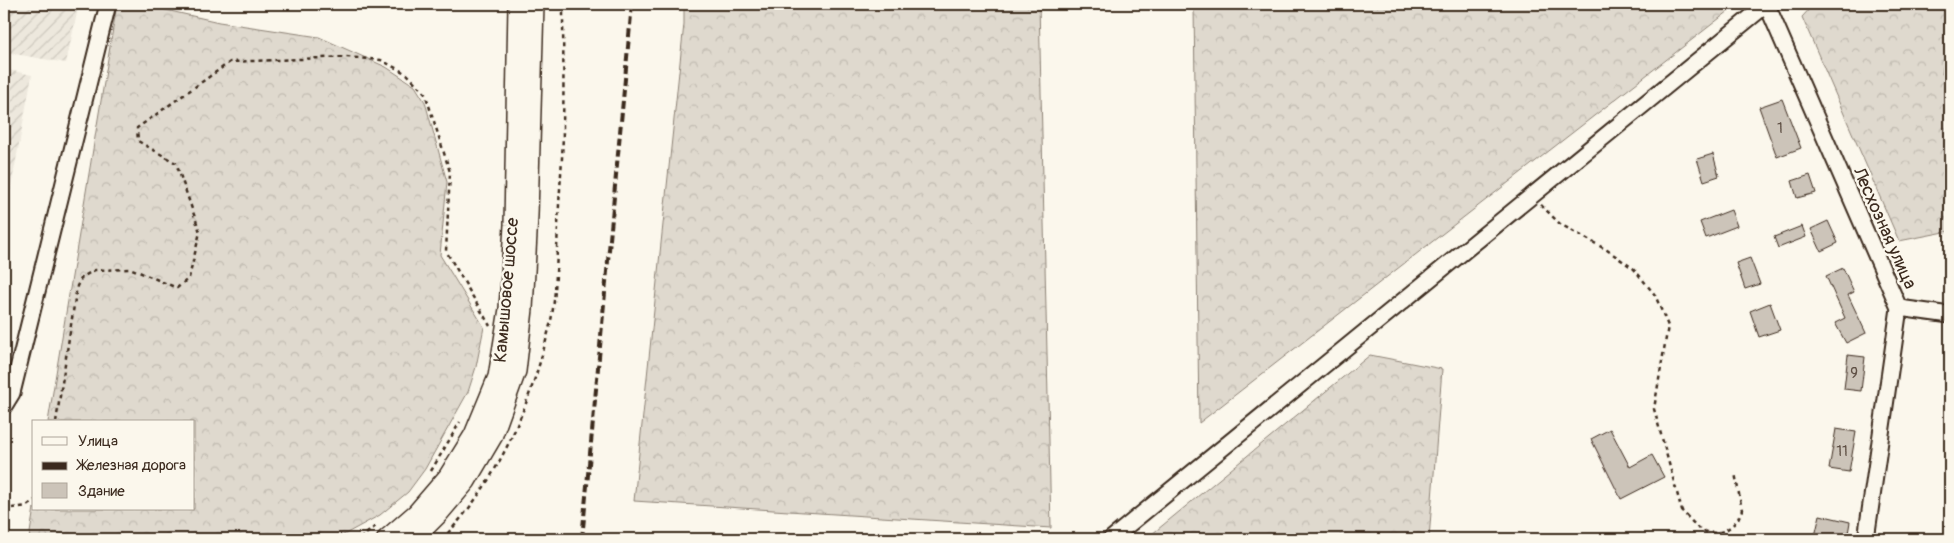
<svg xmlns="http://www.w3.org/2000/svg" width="1954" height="543" font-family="Pangolin,sans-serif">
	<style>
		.industrial { fill: url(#industrial-furrows) }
		.forest { fill: url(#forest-crowns); stroke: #8d8276 }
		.building { fill: #ccc4b9; stroke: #3b2a1e }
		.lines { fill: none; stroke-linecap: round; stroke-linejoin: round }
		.minor-casing { stroke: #3b2a1e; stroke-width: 19 }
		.major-casing { stroke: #3b2a1e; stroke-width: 22 }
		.path { stroke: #3b2a1e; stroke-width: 2.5; stroke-dasharray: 4 4; stroke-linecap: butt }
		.minor { stroke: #fbf7ec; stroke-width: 15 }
		.major { stroke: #fbf7ec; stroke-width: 19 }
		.rail { stroke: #3b2a1e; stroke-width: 4; stroke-dasharray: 8 4; stroke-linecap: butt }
		.labels { text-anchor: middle; stroke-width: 5; stroke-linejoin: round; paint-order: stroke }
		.number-label { font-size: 15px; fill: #5f5045 }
		.street-label { font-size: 18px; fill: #3b2a1e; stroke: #fbf7ec }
	</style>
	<defs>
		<pattern id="industrial-furrows" width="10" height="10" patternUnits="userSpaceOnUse" patternTransform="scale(1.25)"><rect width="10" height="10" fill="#ede8dd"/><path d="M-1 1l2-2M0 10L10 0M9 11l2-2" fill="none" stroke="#ccc7bd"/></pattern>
		<pattern id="forest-crowns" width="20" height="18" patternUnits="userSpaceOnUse" patternTransform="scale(1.25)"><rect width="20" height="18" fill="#dfd9ce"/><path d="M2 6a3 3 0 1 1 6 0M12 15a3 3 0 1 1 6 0" fill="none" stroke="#c0bab0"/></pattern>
	</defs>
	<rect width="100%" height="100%" fill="#fbf7ec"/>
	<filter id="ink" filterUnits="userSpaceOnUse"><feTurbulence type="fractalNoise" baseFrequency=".02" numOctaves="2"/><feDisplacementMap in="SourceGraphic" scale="10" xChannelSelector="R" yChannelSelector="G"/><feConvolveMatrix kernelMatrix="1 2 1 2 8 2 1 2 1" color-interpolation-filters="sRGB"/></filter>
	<g filter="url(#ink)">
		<g class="industrial">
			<path d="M 4,4 L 79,4 L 66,63 L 4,52 Z"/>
			<path d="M 4,69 L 32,75 L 4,224 Z"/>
		</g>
		<g class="forest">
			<path d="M 117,4 L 139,4 L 219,22 L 319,37 L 386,67 L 415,86 L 425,102 L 447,182 L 440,255 L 484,327 L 476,367 L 468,392 L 425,469 L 408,492 L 380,515 L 336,539 L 29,539 L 34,508 L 34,509 L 194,509 L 194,422 L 48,422 Z"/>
			<path d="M 684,4 L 1039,4 L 1051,528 L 634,501 L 684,24 Z"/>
			<path d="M 1194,4 L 1738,4 L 1199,423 Z"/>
			<path d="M 1814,4 L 1950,4 L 1950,26 L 1942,74 L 1950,78 L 1950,231 L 1899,241 L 1802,17 Z"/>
			<path d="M 1370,355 L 1442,369 L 1429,539 L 1146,539 Z"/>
		</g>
		<g class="building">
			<path d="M 1782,99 L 1801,148 L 1777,157 L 1759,107 Z"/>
			<path d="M 1713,154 L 1719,176 L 1704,181 L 1697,159 Z"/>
			<path d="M 1810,175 L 1816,193 L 1797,198 L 1792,181 Z"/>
			<path d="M 1731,210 L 1737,226 L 1706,238 L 1700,222 Z"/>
			<path d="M 1828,221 L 1838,243 L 1821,251 L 1811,229 Z"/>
			<path d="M 1802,226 L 1806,237 L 1778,248 L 1774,237 Z"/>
			<path d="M 1750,258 L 1760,284 L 1745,289 L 1736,263 Z"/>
			<path d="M 1843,268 L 1854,292 L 1848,295 L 1866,333 L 1846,343 L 1835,323 L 1845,318 L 1826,276 Z"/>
			<path d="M 1770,303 L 1780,330 L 1759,337 L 1750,311 Z"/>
			<path d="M 1848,355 L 1865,357 L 1861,391 L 1844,389 Z"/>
			<path d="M 1610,429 L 1630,467 L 1652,455 L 1664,477 L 1621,499 L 1591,439 Z"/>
			<path d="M 1836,429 L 1856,432 L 1849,472 L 1829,469 Z"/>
			<path d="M 1820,515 L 1850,522 L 1847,539 L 1829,539 L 1815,536 Z"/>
		</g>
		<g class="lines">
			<g class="minor-casing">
				<g id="minor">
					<path d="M 1767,5 L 1899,308 L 1866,539"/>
					<path d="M 1899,308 L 1950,315"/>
					<path d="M 4,406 L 12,393 L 108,4"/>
					<path d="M 1111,539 L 1767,4"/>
				</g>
			</g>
			<g class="major-casing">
				<g id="major">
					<path d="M 387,539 L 417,513 L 448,477 L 474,435 L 498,377 L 509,309 L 514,225 L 518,4"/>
					<path d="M 413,539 L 438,514 L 466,481 L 492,437 L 516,371 L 523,309 L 528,215 L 534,4"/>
				</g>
			</g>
			<g class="path">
				<path d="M 1541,205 L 1560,224 L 1607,250 L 1634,269 L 1655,295 L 1668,326 L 1654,409 L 1682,511 L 1698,528 L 1706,532 L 1716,533 L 1724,531 L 1732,526 L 1738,519 L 1742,510 L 1735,473"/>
				<path d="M 56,422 L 77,286 L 82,277 L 95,270 L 132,269 L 177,288 L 189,278 L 200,232 L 176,163 L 138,141 L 137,128 L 230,62 L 346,57 L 381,60 L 407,74 L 425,93 L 450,172 L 446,251 L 490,326"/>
				<path d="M 431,471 L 460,422"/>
				<path d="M 4,509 L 27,506 L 34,500"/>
				<path d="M 360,539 L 378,524"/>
				<path d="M 442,539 C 499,482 531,403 550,325 C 557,294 556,259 558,227 C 559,193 563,159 563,125 C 564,85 563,44 563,4"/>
			</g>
			<use href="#minor" class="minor"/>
			<use href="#major" class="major"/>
			<path class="rail" d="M 582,539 L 632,4"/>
		</g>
	</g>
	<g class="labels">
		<g class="number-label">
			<text x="1780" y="133">1</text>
			<text x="1854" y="378">9</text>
			<text x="1842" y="456">11</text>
		</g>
		<g class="street-label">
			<text transform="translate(1885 228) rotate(66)" y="6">Лесхозная улица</text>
			<text transform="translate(506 290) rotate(-85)" y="6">Камышовое шоссе</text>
		</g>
	</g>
	<rect width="1954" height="543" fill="none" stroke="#fbf7ec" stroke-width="20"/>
	<rect x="10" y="10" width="1934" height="523" fill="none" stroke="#3b2a1e" stroke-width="2" filter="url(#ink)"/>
	<rect x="32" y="420" width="162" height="90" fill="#fbf7ec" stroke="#aea59a"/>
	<rect x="42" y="437" width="25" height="8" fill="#fbf7ec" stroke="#aea59a"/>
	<text x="78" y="446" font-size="15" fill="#3b2a1e">Улица</text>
	<rect x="42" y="462" width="25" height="8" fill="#3b2a1e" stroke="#aea59a"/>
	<text x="78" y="470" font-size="15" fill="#3b2a1e">Железная дорога</text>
	<rect x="42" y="483" width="25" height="15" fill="#ccc4b9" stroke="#aea59a"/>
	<text x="78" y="496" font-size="15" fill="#3b2a1e">Здание</text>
</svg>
